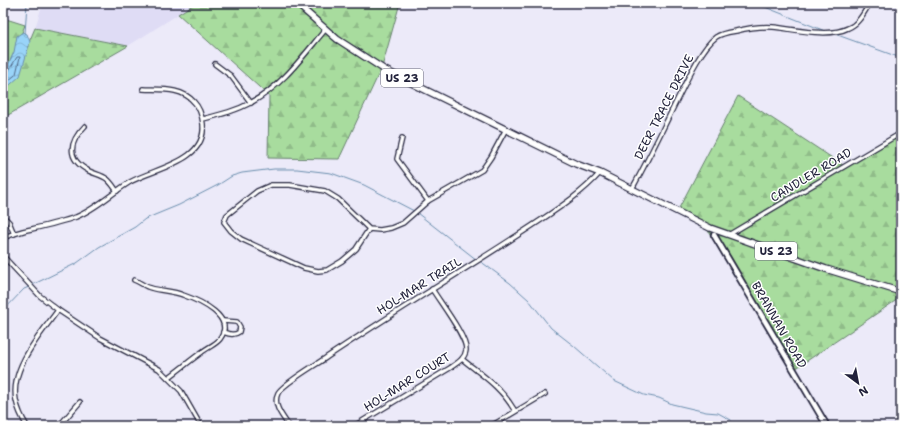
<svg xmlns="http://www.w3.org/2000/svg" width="904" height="429" font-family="'Shantell Sans',sans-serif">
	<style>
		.built { fill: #dfdcf5 }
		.forest { fill: url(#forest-firs); stroke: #657f6c }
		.water { fill: url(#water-waves); stroke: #698dad }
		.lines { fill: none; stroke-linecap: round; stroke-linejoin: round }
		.shore { stroke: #526987; stroke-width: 1 }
		.stream { stroke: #698dad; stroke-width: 1 }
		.minor-casing { stroke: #22223b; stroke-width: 6 }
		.tertiary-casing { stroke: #22223b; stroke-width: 8 }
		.primary-casing { stroke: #22223b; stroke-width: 8 }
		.minor { stroke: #fff; stroke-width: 3.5 }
		.tertiary { stroke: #fff; stroke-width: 4.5 }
		.primary { stroke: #fff; stroke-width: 5.5 }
		.labels { text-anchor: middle; stroke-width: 3; stroke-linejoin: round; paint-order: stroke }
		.shield { fill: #fff; stroke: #646476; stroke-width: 1 }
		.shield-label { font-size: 11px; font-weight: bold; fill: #22223b }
		.street-label { font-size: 12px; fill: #22223b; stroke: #fff }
	</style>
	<defs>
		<pattern id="forest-firs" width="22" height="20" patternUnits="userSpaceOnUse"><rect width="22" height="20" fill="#a8dc9e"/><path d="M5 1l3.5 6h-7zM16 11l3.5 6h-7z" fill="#90bc89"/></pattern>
		<pattern id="water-waves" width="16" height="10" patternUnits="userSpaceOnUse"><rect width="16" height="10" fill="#99d4f9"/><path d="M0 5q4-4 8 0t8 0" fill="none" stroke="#84b6d6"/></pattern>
	</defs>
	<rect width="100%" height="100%" fill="#eceaf9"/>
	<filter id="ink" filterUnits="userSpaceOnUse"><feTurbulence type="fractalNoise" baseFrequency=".025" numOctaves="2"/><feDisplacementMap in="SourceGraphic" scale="8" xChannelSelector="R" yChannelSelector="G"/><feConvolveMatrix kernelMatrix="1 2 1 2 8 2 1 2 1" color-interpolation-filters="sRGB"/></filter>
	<g filter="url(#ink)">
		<path class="built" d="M 43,3 L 196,3 L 128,46 L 35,28 Z"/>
		<g class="forest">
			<path d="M 196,3 L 400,3 L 382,67 L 339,159 L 268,158 L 269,96 L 178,14 Z"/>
			<path d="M 3,18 L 25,25 L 10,63 L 3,72 Z"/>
			<path d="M 35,28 L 128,46 L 3,118 L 3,89 L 16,73 Z"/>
			<path d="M 738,96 L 843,165 L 901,134 L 901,297 L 792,371 L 704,224 L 678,210 Z"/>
		</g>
		<path class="water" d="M 23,32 L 27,34 L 30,42 L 20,76 L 3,91 L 3,72 L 7,67 L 14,52 L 17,36 Z"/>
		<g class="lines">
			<path class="shore" d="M 3,74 L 8,72 L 17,57 L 20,57 L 16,74 L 3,86"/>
			<g class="stream">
				<path d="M 755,3 L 825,31"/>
				<path d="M 832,33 L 901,58"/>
				<path d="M 25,34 L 27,3"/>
				<path d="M 417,213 L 477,260"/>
				<path d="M 480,261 L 510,283 L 529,300 L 551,328 L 574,346 L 614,381 L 644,395 L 659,398 L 672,404 L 706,412 L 718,413 L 731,420"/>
				<path d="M 32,285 L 77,263 L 99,247 L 135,227 L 145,219 L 179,205 L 218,185 L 232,176 L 242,173 L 274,169 L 297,169 L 331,173 L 364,185 L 414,211"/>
				<path d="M 3,311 L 24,289 L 29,287"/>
			</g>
			<g class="minor-casing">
				<g id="minor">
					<path d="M 215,64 L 231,76 L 251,103"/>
					<path d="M 203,119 C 219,115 236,111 252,102 C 282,86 303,56 325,30"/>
					<path d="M 85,126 C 69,142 66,159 89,171 C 95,174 102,175 107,179 C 111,182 114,187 117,191"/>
					<path d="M 402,138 L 397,159 L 428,201"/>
					<path d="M 632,189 C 648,160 662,131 676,102 C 685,84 701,48 716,37 C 722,33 730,32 736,31 C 748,28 761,26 773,27 C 794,29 829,38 848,28 C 859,24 864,12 870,3"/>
					<path d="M 3,216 L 9,222 L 14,234"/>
					<path d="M 369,229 L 356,249 L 342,261 L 327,270 L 318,271 L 304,268 L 241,239 L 231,231 L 224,222 L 227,215 L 257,191 L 271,185 L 290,185 L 325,191 L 338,199 L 369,229 L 380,230 L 391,228 L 403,223 L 428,201 L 482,170 L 491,157 L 506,129"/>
					<path d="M 730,234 L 901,133"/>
					<path d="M 3,238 C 9,235 16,233 23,231 C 40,227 59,223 76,217 C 96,209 112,193 130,182 C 155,168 207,162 203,124 C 202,116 200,108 194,102 C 181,87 160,90 143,89"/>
					<path d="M 3,256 L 40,296 L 58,310 L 100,338 L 159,369 L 181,391 L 201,426"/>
					<path d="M 134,280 C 140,282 145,287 151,288 C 161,291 173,291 183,295 C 200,301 236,317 220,339 C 215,345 208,347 202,352 C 191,360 180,369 168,378"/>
					<path d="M 223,321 L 237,322 L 240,327 L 239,332 C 234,336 229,334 223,332"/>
					<path d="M 462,359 C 483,376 501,387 515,411"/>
					<path d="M 27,426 C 22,418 18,410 16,400 C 10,368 40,335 58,310"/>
					<path d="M 59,426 L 80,402"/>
					<path d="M 289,426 C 283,417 272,405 278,393 C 284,383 316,365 327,357 C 397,310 470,267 541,220 C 562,206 583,192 600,173"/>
					<path d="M 354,426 L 450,368 C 457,363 465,359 466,350 C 467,337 439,301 432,289"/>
					<path d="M 491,426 L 545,394"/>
				</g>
			</g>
			<g class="tertiary-casing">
				<path id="tertiary" d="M 714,235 L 827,426"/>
			</g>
			<g class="primary-casing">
				<path id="primary" d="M 296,3 L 337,39 L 385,70 L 576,164 L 600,173 L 710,228 L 826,269 L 901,292"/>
			</g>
			<use href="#minor" class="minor"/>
			<use href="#tertiary" class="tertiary"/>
			<use href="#primary" class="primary"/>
		</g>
	</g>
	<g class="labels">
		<g class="shield">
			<rect x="381" y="69" width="42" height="18" rx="3"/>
			<rect x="755" y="242" width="42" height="18" rx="3"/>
		</g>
		<g class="shield-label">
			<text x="402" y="82">US 23</text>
			<text x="776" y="255">US 23</text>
		</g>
		<g class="street-label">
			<text transform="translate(664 107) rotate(-63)" y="4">DEER TRACE DRIVE</text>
			<text transform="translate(811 175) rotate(-31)" y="4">CANDLER ROAD</text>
			<text transform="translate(419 286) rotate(-32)" y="4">HOL-MAR TRAIL</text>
			<text transform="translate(779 325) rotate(60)" y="4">BRANNAN ROAD</text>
			<text transform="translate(407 382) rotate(-32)" y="4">HOL-MAR COURT</text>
		</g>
	</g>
	<rect width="904" height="429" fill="none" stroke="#fff" stroke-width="16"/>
	<rect x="8" y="8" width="888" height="413" fill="none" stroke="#22223b" stroke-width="1.5" filter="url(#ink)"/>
	<g transform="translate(858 383) rotate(148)" stroke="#ffffff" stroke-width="3" paint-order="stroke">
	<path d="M0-3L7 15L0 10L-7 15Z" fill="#22223b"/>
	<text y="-6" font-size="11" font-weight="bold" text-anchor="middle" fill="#22223b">N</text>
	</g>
</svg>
